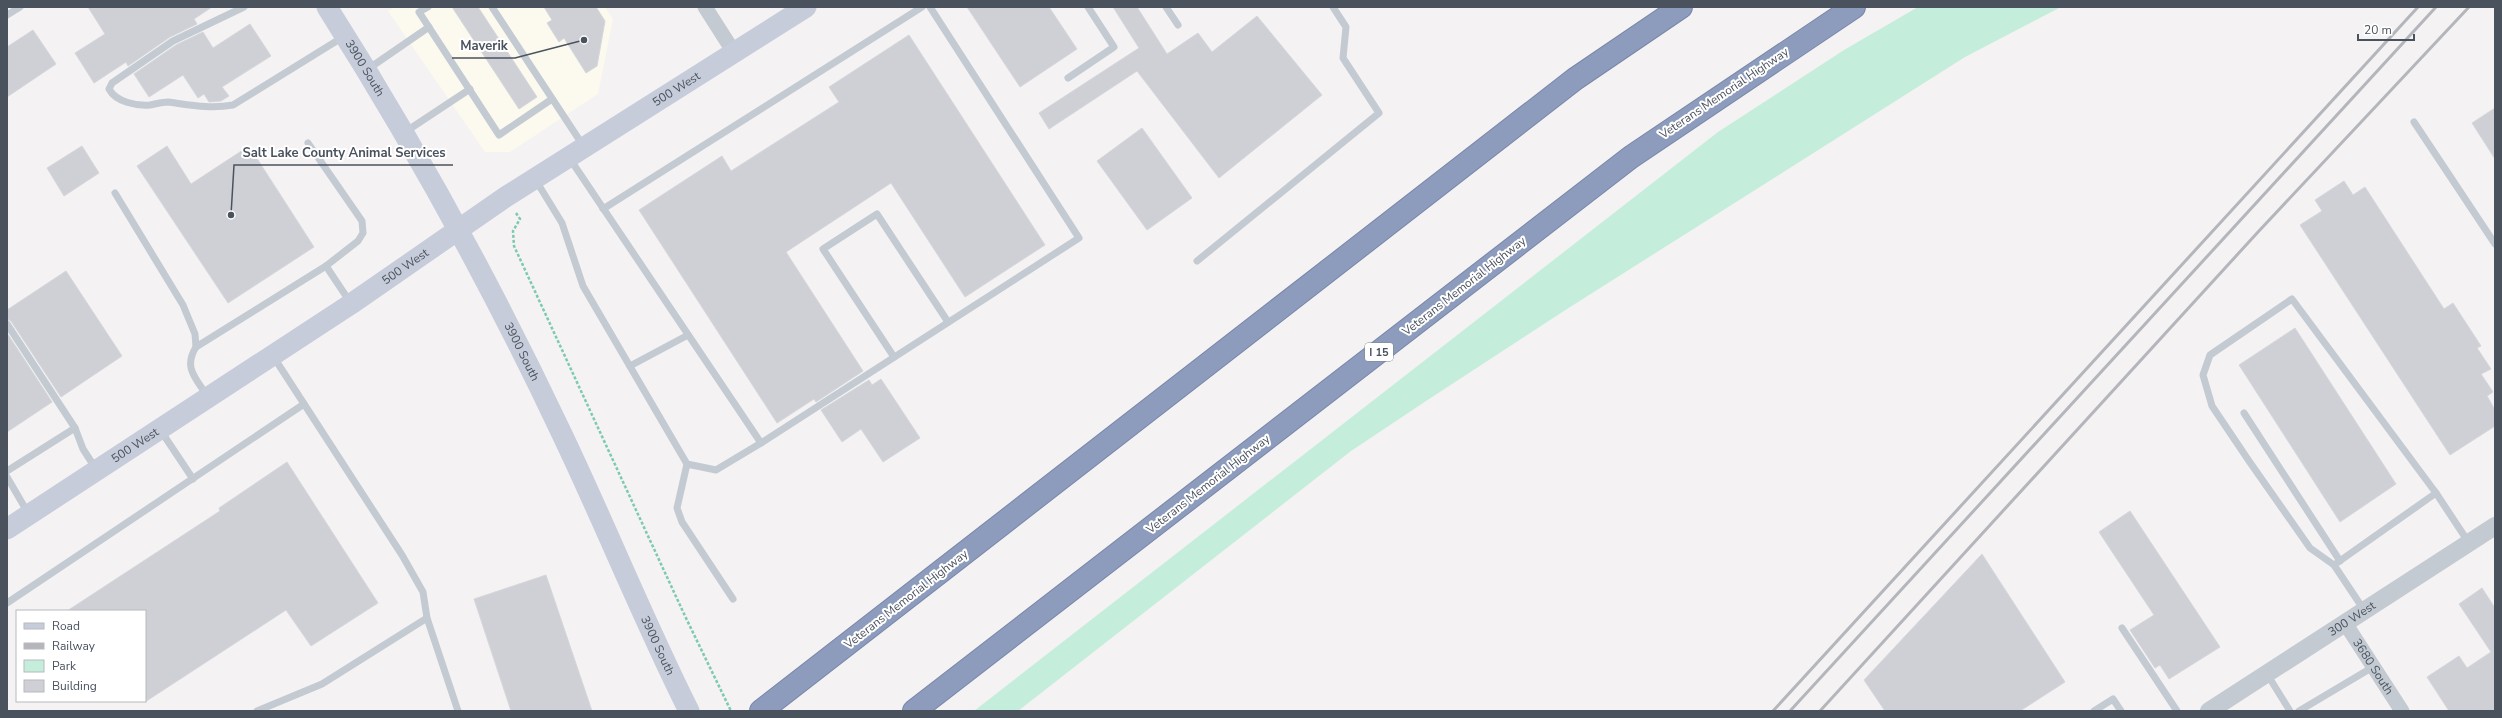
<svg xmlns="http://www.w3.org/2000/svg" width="2502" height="718" font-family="'Nunito Sans',sans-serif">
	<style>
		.commercial { fill: #fcfaee }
		.green { fill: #c4eedb }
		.building { fill: #cfd0d5; stroke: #d6d7dc }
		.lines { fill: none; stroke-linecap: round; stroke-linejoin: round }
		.motorway-casing { stroke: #7887a9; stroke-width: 24 }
		.path { stroke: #7dcab0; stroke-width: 2.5; stroke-dasharray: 3 2; stroke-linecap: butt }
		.service { stroke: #c3cad2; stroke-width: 7 }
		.minor { stroke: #c3cad2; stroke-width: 15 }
		.tertiary { stroke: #c3cad2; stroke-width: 18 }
		.secondary { stroke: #c6ccd9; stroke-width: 21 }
		.motorway { stroke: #8d9cbd; stroke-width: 22 }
		.rail { stroke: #b4b6bb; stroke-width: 3 }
		.labels { text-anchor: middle; stroke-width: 4; stroke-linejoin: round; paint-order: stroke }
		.shield { fill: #fff; stroke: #80868e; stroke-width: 1 }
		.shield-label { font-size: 11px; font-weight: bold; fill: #4a525e }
		.street-label { font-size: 12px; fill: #4a525e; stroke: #fff }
		.leader { fill: none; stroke: #4a525e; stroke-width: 1.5 }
		.callout-dot { fill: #4a525e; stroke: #fff; stroke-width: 1.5 }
		.callout-label { font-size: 13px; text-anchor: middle; font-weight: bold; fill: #4a525e; stroke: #fff; stroke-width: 4; stroke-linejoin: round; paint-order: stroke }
	</style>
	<rect width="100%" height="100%" fill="#f4f2f2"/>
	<path class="commercial" d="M 395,7 L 605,7 L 613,19 L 598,94 L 510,152 L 485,152 L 388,11 Z"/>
	<path class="green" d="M 1918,7 L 2061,7 L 1965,57 L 1567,309 L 1423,403 L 1351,451 L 1018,711 L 974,711 L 1718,132 L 1844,50 Z"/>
	<g class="building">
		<path d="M 88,7 L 212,7 L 194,19 L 197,24 L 170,37 L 128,66 L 126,62 L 94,83 L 75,53 L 105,34 Z"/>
		<path d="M 452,7 L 478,7 L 537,97 L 519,109 Z"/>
		<path d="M 544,7 L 596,7 L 605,21 L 597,66 L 586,73 L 564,38 L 559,42 L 547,23 L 552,20 Z"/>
		<path d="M 967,7 L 1049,7 L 1077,49 L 1020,87 Z"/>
		<path d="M 1113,7 L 1137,7 L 1167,54 L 1198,33 L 1212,52 L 1257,16 L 1322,95 L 1219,178 L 1137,71 L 1049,129 L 1039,113 L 1139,48 Z"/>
		<path d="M 250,24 L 271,56 L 222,87 L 229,96 L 221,101 L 209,102 L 204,94 L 198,98 L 183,75 L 149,97 L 134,74 L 176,45 L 203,32 L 213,48 Z"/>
		<path d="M 33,30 L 56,64 L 7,97 L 7,47 Z"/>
		<path d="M 909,35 L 1045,245 L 965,297 L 891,183 L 786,252 L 863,371 L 816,402 L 814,399 L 777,423 L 639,210 L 722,156 L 731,171 L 839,102 L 829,87 Z"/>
		<path d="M 2495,108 L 2495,159 L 2472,123 Z"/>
		<path d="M 1142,128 L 1192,198 L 1147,230 L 1097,161 Z"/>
		<path d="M 82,146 L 99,173 L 64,196 L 47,168 Z"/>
		<path d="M 167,146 L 191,184 L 249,146 L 314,247 L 228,303 L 137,166 Z"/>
		<path d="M 2344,181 L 2353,195 L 2365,187 L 2444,309 L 2453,303 L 2481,346 L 2477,348 L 2491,369 L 2481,374 L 2493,392 L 2487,396 L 2495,410 L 2495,426 L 2450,455 L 2300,225 L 2322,211 L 2315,200 Z"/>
		<path d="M 66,271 L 122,356 L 61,397 L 11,321 L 7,319 L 7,310 Z"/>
		<path d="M 2295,328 L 2396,484 L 2340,522 L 2239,365 Z"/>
		<path d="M 7,333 L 52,402 L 7,432 Z"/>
		<path d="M 881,379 L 920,438 L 883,462 L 861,429 L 842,442 L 821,410 L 869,380 L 872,385 Z"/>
		<path d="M 287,462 L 378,603 L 311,646 L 286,610 L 145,702 L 145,611 L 67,611 L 220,511 L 219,508 Z"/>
		<path d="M 2130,511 L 2220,647 L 2169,679 L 2160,665 L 2155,668 L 2130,630 L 2154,615 L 2099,532 Z"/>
		<path d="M 1982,554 L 2065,682 L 2020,711 L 1885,711 L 1864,680 Z"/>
		<path d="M 546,575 L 592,711 L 511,711 L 474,599 Z"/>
		<path d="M 2482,588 L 2495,608 L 2495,711 L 2449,711 L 2427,677 L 2459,656 L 2467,668 L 2491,652 L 2459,604 Z"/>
	</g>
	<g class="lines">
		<g class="motorway-casing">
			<g id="motorway">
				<path d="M 761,711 L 1575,79 L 1681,7"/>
				<path d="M 914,711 L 1631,157 L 1854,7"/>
			</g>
		</g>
		<path class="path" d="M 516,213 L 520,219 L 513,231 L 514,246 L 685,616 L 731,711"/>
		<g class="service">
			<path d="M 244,7 L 173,41 L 112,83 L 109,89 C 116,102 136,106 150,105 C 156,104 162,102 168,102 C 191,105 210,109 233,105 L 343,37"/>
			<path d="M 428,7 L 419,12 L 499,135 L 552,99"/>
			<path d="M 492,7 L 584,147"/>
			<path d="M 1166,7 L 1178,25"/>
			<path d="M 7,15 L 20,7"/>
			<path d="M 368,69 L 429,27"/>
			<path d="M 1068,78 L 1114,47 L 1088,7"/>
			<path d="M 2414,122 L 2495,244"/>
			<path d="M 405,132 L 470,89"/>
			<path d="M 570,159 L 761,443 L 1079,238 L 930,7"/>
			<path d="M 535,179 L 562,223 L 583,286 L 687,464 L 716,470 L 761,443"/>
			<path d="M 115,193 L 183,305 L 195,334 L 196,347 C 183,368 196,378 207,396"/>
			<path d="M 603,209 L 922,7"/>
			<path d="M 1197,261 L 1379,113 L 1343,58 L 1346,27 L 1333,7"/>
			<path d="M 326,266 L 350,302"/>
			<path d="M 7,324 L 75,428 L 83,449 L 96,469"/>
			<path d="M 196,347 L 326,266 L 358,241 L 363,233 L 362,221 L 308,143"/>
			<path d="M 894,357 L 823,249 L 877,214 L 948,322"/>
			<path d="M 630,366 L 688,335"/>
			<path d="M 2244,413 L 2340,561"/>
			<path d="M 161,431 L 193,479"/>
			<path d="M 687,464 L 677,508 L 682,522 L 733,599"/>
			<path d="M 7,471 L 75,428"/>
			<path d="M 7,477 L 28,513"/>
			<path d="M 2334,565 L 2310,548 L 2249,461 L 2212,406 L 2203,375 L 2210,355 L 2292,299 L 2436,493 L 2469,543"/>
			<path d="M 7,603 L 304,404"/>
			<path d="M 2364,610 L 2334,565 L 2436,493"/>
			<path d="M 427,618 L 458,711"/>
			<path d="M 2122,628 L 2177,711"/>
			<path d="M 2267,674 L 2290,711"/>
			<path d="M 257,711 L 322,684 L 427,618 L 423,592 L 402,555 L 273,356"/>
			<path d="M 2094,711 L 2113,699 L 2121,711"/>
			<path d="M 2299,711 L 2373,667"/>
		</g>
		<g class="minor">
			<path d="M 705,7 L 735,54"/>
			<path id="s1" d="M 2345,623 L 2402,711"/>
		</g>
		<path class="tertiary" id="s2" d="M 2209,711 L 2495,526"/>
		<g class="secondary">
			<path id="s3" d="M 327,7 C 414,144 492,286 561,432 C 605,524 643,619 689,711"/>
			<path id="s4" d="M 7,529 L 351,304 L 507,196 L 806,7"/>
		</g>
		<use href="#motorway" class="motorway"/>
		<g class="rail">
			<path d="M 1773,711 L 2418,7"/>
			<path d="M 1790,711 L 2436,7"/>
			<path d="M 1820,711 L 2258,232 L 2469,7"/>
		</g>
	</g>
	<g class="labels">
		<rect class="shield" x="1365" y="343" width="28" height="18" rx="3"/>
		<g class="shield-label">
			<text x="1379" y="356">I 15</text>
		</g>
		<g class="street-label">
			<text dy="4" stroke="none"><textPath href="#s3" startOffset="72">3900 South</textPath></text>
			<text dy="4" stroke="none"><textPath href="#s4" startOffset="801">500 West</textPath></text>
			<text transform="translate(1724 93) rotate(-34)" y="4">Veterans Memorial Highway</text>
			<text dy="4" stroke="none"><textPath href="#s4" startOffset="477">500 West</textPath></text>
			<text transform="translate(1464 286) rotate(-38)" y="4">Veterans Memorial Highway</text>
			<text dy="4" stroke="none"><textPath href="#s3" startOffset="396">3900 South</textPath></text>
			<text dy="4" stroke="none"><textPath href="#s4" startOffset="153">500 West</textPath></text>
			<text transform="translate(1208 484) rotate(-38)" y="4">Veterans Memorial Highway</text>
			<text transform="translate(906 599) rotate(-38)" y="4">Veterans Memorial Highway</text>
			<text dy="4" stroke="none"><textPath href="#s2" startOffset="170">300 West</textPath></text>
			<text dy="4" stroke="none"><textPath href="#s3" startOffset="720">3900 South</textPath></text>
			<text dy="4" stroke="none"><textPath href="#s1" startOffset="52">3680 South</textPath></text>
		</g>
	</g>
	<path class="leader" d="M584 40L515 58H452M231 215L234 165H453"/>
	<g class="callout-dot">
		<circle cx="584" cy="40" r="4"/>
		<circle cx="231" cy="215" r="4"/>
	</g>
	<g class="callout-label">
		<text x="484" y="50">Maverik</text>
		<text x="344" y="157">Salt Lake County Animal Services</text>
	</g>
	<rect width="2502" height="718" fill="none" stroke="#4a525e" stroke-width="16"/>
	<rect x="16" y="610" width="130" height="92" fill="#ffffff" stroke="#b7babf"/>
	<rect x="24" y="623" width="20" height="6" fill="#c6ccd9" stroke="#b7babf"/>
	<text x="52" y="630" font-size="12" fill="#4a525e">Road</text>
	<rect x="24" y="643" width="20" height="6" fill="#b4b6bb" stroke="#b7babf"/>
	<text x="52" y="650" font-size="12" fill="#4a525e">Railway</text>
	<rect x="24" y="660" width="20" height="12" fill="#c4eedb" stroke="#b7babf"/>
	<text x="52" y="670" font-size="12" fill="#4a525e">Park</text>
	<rect x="24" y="680" width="20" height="12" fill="#cfd0d5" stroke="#b7babf"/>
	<text x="52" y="690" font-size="12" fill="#4a525e">Building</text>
	<path d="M2358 34v6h56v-6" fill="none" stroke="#4a525e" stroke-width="2"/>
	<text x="2364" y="34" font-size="12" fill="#4a525e" stroke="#ffffff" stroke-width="3" paint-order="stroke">20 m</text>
</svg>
